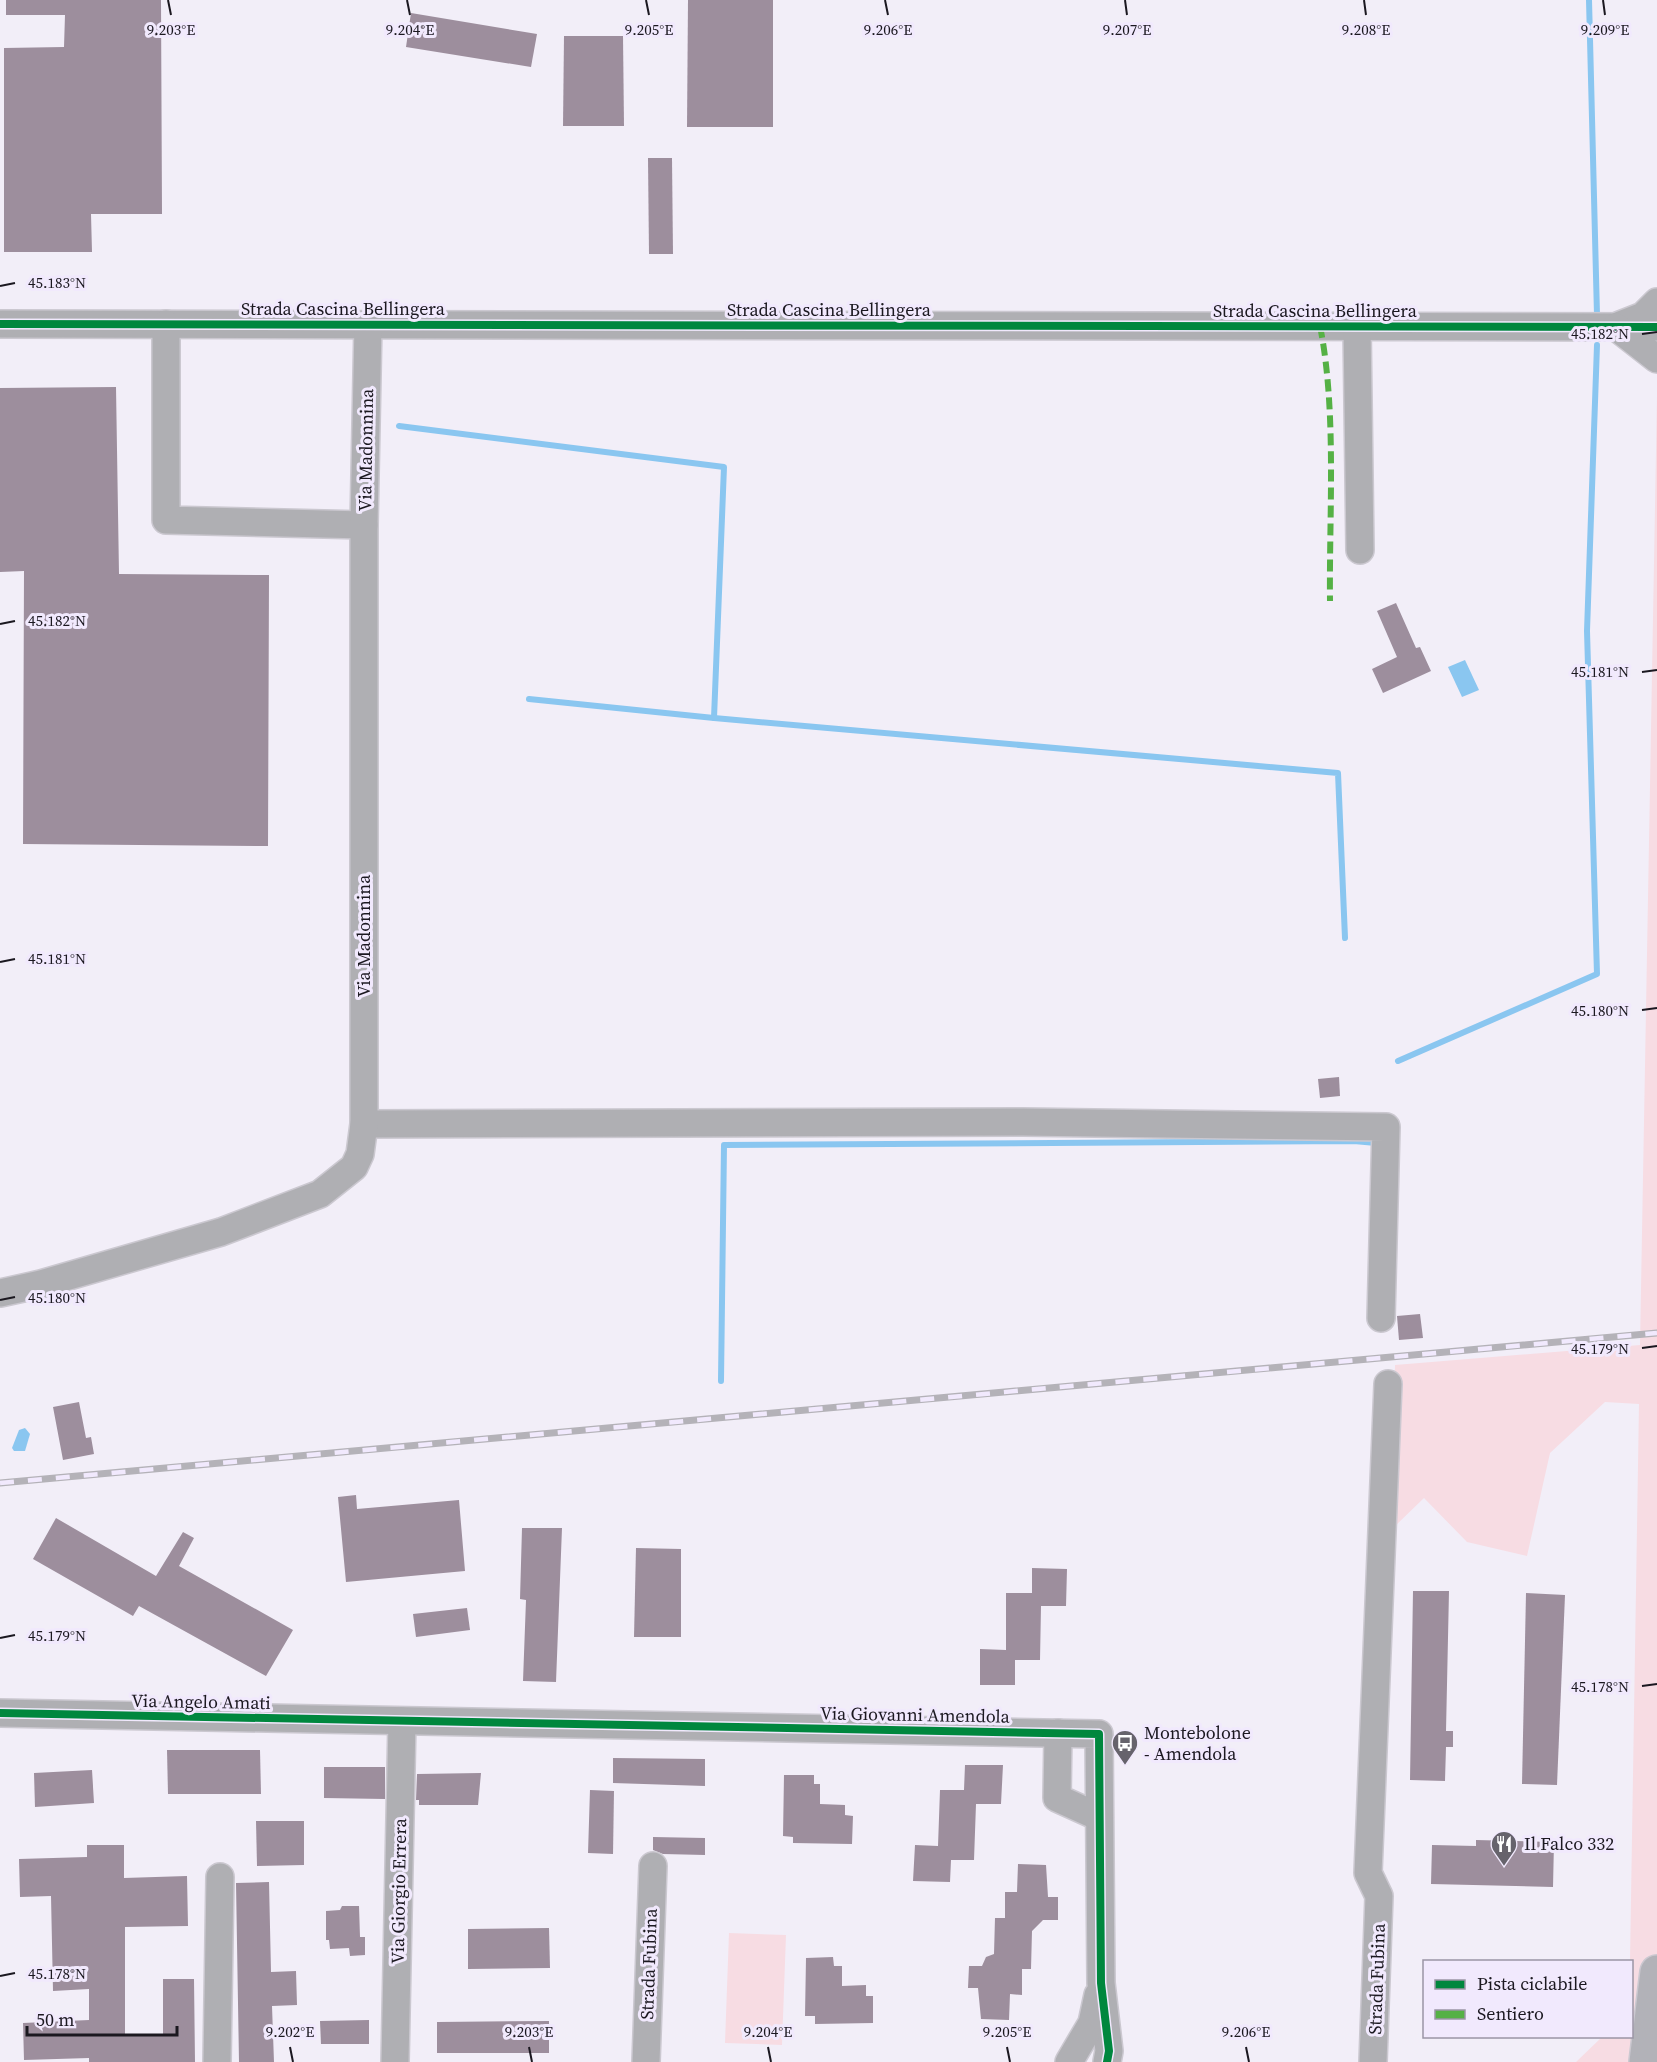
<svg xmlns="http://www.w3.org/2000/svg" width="1657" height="2062" font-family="'Source Serif 4',serif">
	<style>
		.green { fill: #f7dce3 }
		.water { fill: #8ac6f0 }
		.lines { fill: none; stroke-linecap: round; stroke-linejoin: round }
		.stream { stroke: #8ac6f0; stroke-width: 6 }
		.building { fill: #9d8e9d }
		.minor-casing { stroke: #cbc8d0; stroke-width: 30 }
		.major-casing { stroke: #cbc8d0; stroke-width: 36 }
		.minor { stroke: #afafb3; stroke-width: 27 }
		.major { stroke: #b2b2b8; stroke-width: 33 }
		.rail-casing { stroke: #b4b2b8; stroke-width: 7 }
		.rail { stroke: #f1e9fd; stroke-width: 4.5; stroke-dasharray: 14; stroke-linecap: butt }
		.quiet { stroke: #55b145; stroke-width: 6; stroke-dasharray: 12 6; stroke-linecap: butt }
		.cycleway-casing { stroke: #f1e9fd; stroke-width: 11 }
		.cycleway { stroke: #00873e; stroke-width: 8 }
		.ticks { fill: none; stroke: #1b1820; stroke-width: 2 }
		.labels { text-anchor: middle; stroke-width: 6; stroke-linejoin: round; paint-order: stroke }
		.street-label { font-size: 18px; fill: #1b1820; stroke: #f1e9fd }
		.poi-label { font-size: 18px; fill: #1b1820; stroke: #f1e9fd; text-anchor: start }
		.ticks-label { font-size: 15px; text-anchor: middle; fill: #1b1820; stroke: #f1e9fd; stroke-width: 6; stroke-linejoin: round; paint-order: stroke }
	</style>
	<rect width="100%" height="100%" fill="#f2eef8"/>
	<g class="green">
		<path d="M 1657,395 L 1657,2062 L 1576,2062 L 1602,2037 L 1632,2036 L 1630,1961 L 1639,1404 L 1605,1402 L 1550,1453 L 1527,1556 L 1467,1542 L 1424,1498 L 1393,1528 L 1395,1365 L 1640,1345 Z"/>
		<path d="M 729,1933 L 786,1935 L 782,2045 L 725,2043 Z"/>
	</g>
	<g class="water">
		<path d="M 1465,660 L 1479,690 L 1462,697 L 1448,667 Z"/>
		<path d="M 25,1428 L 30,1434 L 25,1451 L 14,1451 L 12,1448 L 19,1430 Z"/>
	</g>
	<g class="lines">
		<g class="stream">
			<path d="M 1589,0 L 1597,315"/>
			<path d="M 399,426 L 724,467 L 714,718"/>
			<path d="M 529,699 L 714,718 L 1338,773 L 1345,938"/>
			<path d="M 1398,1061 L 1597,974 L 1587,631 L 1597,345"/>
			<path d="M 721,1381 L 724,1145 L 1354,1141 L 1376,1143"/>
		</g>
	</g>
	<g class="building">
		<path d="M 6,0 L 161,0 L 162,214 L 91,214 L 92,252 L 4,252 L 4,48 L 64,47 L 65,15 L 6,15 Z"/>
		<path d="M 688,0 L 773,0 L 773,127 L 687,127 Z"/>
		<path d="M 411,13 L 537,34 L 531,67 L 406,47 Z"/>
		<path d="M 564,36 L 623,36 L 624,126 L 563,126 Z"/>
		<path d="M 648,158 L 672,158 L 673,254 L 649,254 Z"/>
		<path d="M 116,387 L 119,574 L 269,575 L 268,846 L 23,844 L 24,571 L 0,572 L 0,388 Z"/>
		<path d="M 1396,603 L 1416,648 L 1420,647 L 1431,671 L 1383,693 L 1372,669 L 1397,657 L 1377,611 Z"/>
		<path d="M 1339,1077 L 1340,1096 L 1320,1098 L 1318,1079 Z"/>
		<path d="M 1420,1314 L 1423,1338 L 1399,1340 L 1397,1316 Z"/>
		<path d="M 79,1402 L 86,1438 L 91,1437 L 94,1454 L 63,1460 L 53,1407 Z"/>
		<path d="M 356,1495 L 357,1509 L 459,1500 L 465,1571 L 346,1582 L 338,1497 Z"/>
		<path d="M 56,1518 L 156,1576 L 183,1532 L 194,1538 L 179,1566 L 293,1630 L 266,1676 L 139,1606 L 133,1616 L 33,1559 Z"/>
		<path d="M 522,1528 L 562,1528 L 556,1682 L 523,1681 L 526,1600 L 520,1599 Z"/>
		<path d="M 636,1548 L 681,1549 L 681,1637 L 634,1637 Z"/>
		<path d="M 1032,1568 L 1067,1569 L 1066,1606 L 1041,1606 L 1040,1660 L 1015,1660 L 1015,1685 L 980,1685 L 980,1649 L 1006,1650 L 1006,1593 L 1032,1593 Z"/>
		<path d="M 1413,1591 L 1449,1591 L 1446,1731 L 1453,1731 L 1453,1747 L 1446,1747 L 1445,1781 L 1410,1780 Z"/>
		<path d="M 1526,1593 L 1565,1595 L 1557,1785 L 1522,1784 Z"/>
		<path d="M 467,1608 L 470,1630 L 416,1637 L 413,1614 Z"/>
		<path d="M 167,1750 L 260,1750 L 261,1794 L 168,1794 Z"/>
		<path d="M 613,1758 L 705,1759 L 705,1786 L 613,1783 Z"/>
		<path d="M 965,1765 L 1003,1765 L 1001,1804 L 976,1804 L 974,1860 L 951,1860 L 950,1882 L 913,1881 L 915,1845 L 938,1846 L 940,1790 L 964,1790 Z"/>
		<path d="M 324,1767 L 385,1767 L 385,1799 L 324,1798 Z"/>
		<path d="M 92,1770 L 94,1803 L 35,1807 L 34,1773 Z"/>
		<path d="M 481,1773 L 478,1805 L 419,1805 L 419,1800 L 416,1800 L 417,1774 Z"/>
		<path d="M 784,1775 L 814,1775 L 814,1784 L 820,1784 L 820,1804 L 845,1805 L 845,1815 L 853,1816 L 852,1844 L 793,1843 L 793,1837 L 783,1836 Z"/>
		<path d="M 590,1790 L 614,1791 L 613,1854 L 588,1853 Z"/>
		<path d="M 256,1821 L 304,1821 L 304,1865 L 257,1866 Z"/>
		<path d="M 653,1837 L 705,1838 L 705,1855 L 663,1854 L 653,1850 Z"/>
		<path d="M 1476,1840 L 1554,1842 L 1553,1887 L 1431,1884 L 1432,1845 L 1476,1846 Z"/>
		<path d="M 87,1845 L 124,1845 L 124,1878 L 187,1876 L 188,1926 L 125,1927 L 125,2035 L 163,2034 L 163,1979 L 194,1979 L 195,2062 L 89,2062 L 89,2058 L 24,2060 L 23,2023 L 89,2020 L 89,1989 L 53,1991 L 51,1896 L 20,1897 L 19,1859 L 87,1857 Z"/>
		<path d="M 1018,1864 L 1046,1865 L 1048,1897 L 1058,1897 L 1058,1920 L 1043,1920 L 1032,1931 L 1031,1969 L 1022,1969 L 1022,1995 L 1010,1994 L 1009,2020 L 981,2019 L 978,1988 L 968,1988 L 969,1966 L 982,1966 L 986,1957 L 994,1954 L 995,1918 L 1005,1918 L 1005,1892 L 1017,1892 Z"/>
		<path d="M 269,1882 L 271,1972 L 296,1971 L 297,2005 L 272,2006 L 274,2062 L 239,2062 L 236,1883 Z"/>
		<path d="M 342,1906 L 359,1906 L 360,1937 L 365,1937 L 365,1955 L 350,1956 L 349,1948 L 330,1949 L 329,1940 L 326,1940 L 326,1911 L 340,1910 Z"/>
		<path d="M 549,1928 L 550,1968 L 468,1969 L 468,1929 Z"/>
		<path d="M 833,1957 L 834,1966 L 842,1966 L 842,1986 L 866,1985 L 866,1996 L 873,1996 L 873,2023 L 815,2024 L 815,2016 L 805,2016 L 806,1958 Z"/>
		<path d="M 369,2020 L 369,2044 L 321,2044 L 320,2021 Z"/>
		<path d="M 549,2021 L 549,2053 L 437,2053 L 437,2022 Z"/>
	</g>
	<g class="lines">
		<g class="minor-casing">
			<g id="minor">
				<path d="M 0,324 L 1657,327"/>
				<path d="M 166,324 L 166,520 L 364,525"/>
				<path d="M 1620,325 L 1643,316 L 1657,302"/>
				<path d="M 1357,327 L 1360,550"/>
				<path d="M 1616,327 L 1657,359"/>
				<path d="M 364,1124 L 1023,1122 L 1386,1127 L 1381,1318"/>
				<path d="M 0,1293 L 41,1284 L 221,1232 L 320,1194 L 354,1167 L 360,1154 L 364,1124 L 364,525 L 368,324"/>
				<path d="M 0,1713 L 1099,1734 L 1101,1983 L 1109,2051 L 1107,2062"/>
				<path d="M 1058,1733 L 1057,1798 L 1099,1817"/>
				<path d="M 217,2062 L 220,1877"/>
				<path d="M 395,2062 L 402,1721"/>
				<path d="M 646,2062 L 653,1866"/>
				<path d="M 1069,2062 L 1092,2023 L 1098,1995"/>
				<path d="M 1373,2062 L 1379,1896 L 1368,1873 L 1388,1384"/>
			</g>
		</g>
		<g class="major-casing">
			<path id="major" d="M 1646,2062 L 1657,1972"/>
		</g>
		<use href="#minor" class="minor"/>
		<use href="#major" class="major"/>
		<g class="rail-casing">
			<path id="rail" d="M 0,1483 L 1657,1333"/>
		</g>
		<use href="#rail" class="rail"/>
		<path class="quiet" d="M 1320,326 C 1337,411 1329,514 1330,601"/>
		<g class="cycleway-casing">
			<g id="cycleway">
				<path d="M 0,324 L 1657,327"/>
				<path d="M 0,1713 L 1099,1734 L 1101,1983 L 1109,2051 L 1107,2062"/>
			</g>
		</g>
		<use href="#cycleway" class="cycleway"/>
	</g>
	<path class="ticks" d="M 168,0 L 171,15M 407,0 L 410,15M 646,0 L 649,15M 885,0 L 888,15M 1125,0 L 1127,15M 1364,0 L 1366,15M 1603,0 L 1605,15M 0,286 L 15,283M 1642,334 L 1657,332M 0,624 L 15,621M 1642,672 L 1657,670M 0,962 L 15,959M 1642,1010 L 1657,1008M 0,1300 L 15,1297M 1642,1348 L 1657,1346M 0,1638 L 15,1635M 1642,1686 L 1657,1684M 0,1976 L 15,1973M 290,2047 L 293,2062M 529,2047 L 532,2062M 768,2047 L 771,2062M 1007,2047 L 1010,2062M 1246,2047 L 1249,2062"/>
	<defs>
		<g id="bus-pin" transform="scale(1.35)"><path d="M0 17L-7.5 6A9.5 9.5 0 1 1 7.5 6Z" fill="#66636c" stroke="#f1e9fd"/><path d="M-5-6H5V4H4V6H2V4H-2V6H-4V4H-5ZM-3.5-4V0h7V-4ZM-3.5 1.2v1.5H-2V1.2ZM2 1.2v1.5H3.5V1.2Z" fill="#fff"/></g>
		<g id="restaurant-pin" transform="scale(1.35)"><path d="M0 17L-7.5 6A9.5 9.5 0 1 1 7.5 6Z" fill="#66636c" stroke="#f1e9fd"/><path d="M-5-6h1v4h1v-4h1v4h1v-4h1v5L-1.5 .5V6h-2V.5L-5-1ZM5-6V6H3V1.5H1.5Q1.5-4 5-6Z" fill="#fff"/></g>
	</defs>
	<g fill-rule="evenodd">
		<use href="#bus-pin" x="1125" y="1743"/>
		<use href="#restaurant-pin" x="1504" y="1844"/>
	</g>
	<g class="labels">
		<g class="street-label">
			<text x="343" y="315">Strada Cascina Bellingera</text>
			<text x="829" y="316">Strada Cascina Bellingera</text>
			<text x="1315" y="317">Strada Cascina Bellingera</text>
			<text transform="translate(366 450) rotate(-89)" y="6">Via Madonnina</text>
			<text transform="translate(364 936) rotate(-90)" y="6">Via Madonnina</text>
			<text transform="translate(201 1702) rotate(1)" y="6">Via Angelo Amati</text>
			<text transform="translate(915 1715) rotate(1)" y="6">Via Giovanni Amendola</text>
			<text transform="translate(399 1891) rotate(-89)" y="6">Via Giorgio Errera</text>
			<text transform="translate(649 1964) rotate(-88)" y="6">Strada Fubina</text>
			<text transform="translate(1377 1979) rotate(-88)" y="6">Strada Fubina</text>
		</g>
		<g class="poi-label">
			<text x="1144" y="1739">Montebolone<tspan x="1144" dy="21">- Amendola</tspan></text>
			<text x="1524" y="1850">Il Falco 332</text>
		</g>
	</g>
	<g class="ticks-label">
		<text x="1605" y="35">9.209°E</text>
		<text x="171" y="35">9.203°E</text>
		<text x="410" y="35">9.204°E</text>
		<text x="649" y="35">9.205°E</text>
		<text x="888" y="35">9.206°E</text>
		<text x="1127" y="35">9.207°E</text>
		<text x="1366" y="35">9.208°E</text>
		<text x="57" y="288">45.183°N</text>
		<text x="1600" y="339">45.182°N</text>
		<text x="57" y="626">45.182°N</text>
		<text x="1600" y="677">45.181°N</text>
		<text x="57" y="964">45.181°N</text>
		<text x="1600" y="1016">45.180°N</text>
		<text x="57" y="1303">45.180°N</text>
		<text x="1600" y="1354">45.179°N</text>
		<text x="57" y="1641">45.179°N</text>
		<text x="1600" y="1692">45.178°N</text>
		<text x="57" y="1979">45.178°N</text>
		<text x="290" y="2037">9.202°E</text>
		<text x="529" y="2037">9.203°E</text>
		<text x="768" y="2037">9.204°E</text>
		<text x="1007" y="2037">9.205°E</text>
		<text x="1246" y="2037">9.206°E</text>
	</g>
	<rect x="1423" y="1960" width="210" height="78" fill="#f1e9fd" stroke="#9b95a5" stroke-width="1.5"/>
	<rect x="1435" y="1980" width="30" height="9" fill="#00873e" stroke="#9b95a5" stroke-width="1.5"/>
	<text x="1477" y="1990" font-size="18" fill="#1b1820">Pista ciclabile</text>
	<rect x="1435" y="2010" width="30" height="9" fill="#55b145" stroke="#9b95a5" stroke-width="1.5"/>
	<text x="1477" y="2020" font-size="18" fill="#1b1820">Sentiero</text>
	<path d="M27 2026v9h150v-9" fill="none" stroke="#1b1820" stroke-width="3"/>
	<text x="36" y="2026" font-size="18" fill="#1b1820" stroke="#f1e9fd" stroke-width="4.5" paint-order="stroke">50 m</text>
</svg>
